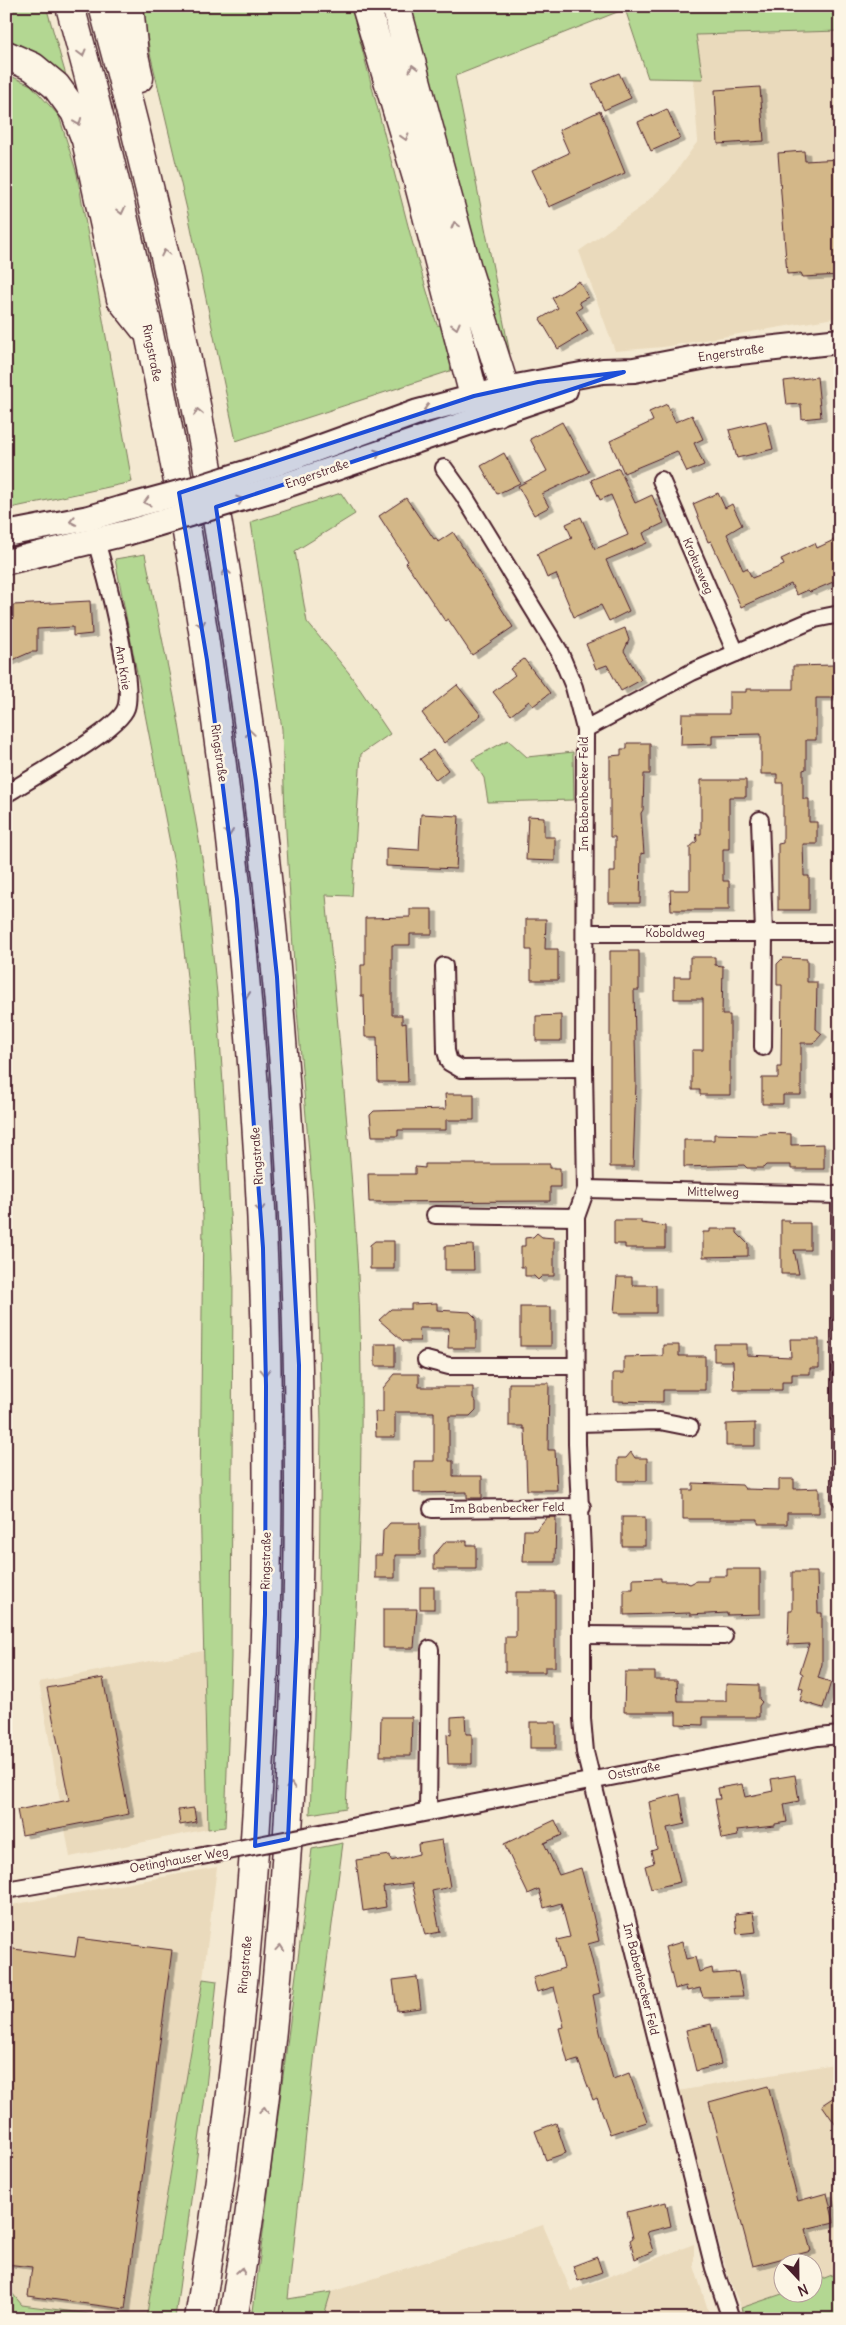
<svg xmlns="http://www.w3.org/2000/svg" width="846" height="2325" font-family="Delius,sans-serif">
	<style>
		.built { fill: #eadabc }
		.green { fill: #b3d792; stroke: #7e7b5e }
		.building { fill: #d3b788; stroke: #4a1f2b; filter: url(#shadow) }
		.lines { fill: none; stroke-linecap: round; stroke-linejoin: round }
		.street-casing { stroke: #4a1f2b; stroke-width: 20 }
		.secondary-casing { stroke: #4a1f2b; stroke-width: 28 }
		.highway-casing { stroke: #4a1f2b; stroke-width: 31 }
		.street { stroke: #fcf5e5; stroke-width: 16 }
		.secondary { stroke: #fcf5e5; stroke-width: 24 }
		.highway { stroke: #fcf5e5; stroke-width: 28 }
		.street-bridge-casing { stroke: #4a1f2b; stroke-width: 20; stroke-linecap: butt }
		.secondary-bridge-casing { stroke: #4a1f2b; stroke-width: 28; stroke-linecap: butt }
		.street-bridge { stroke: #fcf5e5; stroke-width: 16 }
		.secondary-bridge { stroke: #fcf5e5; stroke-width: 24 }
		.oneway { stroke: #a38a88 }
		.marked { fill: #1d4ed8; fill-opacity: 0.2; stroke: #1d4ed8; stroke-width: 4; stroke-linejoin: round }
		.labels { text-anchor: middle; stroke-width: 5; stroke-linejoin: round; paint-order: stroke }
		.street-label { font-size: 12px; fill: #4a1f2b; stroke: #fcf5e5 }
	</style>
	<defs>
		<filter id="shadow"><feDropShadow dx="5.5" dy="3" stdDeviation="0" flood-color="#0004"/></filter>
	</defs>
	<rect width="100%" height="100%" fill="#f4e9d2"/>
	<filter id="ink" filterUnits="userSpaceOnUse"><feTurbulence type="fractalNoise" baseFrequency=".02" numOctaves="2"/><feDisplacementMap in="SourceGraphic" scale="10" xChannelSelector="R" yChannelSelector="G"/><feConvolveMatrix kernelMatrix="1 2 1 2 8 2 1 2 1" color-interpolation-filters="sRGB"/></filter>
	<g filter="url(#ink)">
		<g class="built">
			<path d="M 840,31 L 840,317 L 663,347 L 615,351 L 579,251 L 641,207 L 669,181 L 698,141 L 693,79 L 703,79 L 696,35 Z"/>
			<path d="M 203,1651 L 208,1829 L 70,1857 L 39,1682 Z"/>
			<path d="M 217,1867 L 203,1979 L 146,2319 L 127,2319 L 22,2305 L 6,2286 L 6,1906 Z"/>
			<path d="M 840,2063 L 840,2272 L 814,2282 L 814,2262 L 784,2262 L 785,2293 L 741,2308 L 728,2276 L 678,2091 Z"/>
			<path d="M 543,2225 L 571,2291 L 694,2244 L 694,2266 L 711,2319 L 323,2319 L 331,2292 Z"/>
		</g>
		<g class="green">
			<path d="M 6,6 L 46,6 L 71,93 L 6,42 Z"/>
			<path d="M 142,6 L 351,6 L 412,241 L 437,325 L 445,326 L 453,360 L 450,371 L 236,441 L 189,218 L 150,53 Z"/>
			<path d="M 410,6 L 840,6 L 840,31 L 696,35 L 703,79 L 648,78 L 625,9 L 455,76 L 510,354 L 503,357 L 496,320 Z"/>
			<path d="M 6,74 L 31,85 L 59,116 L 77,174 L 132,482 L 6,509 Z"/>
			<path d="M 341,493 L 355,514 L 295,551 L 307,622 L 349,673 L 390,734 L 361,754 L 352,896 L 326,895 C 337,1022 351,1148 358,1275 C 367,1451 355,1632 346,1808 L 310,1814 L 319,1591 L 321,1423 L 316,1235 L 296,998 L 285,814 L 282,729 L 251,522 Z"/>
			<path d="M 145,554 L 176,707 L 204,869 L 217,994 L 226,1129 L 233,1278 L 231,1658 L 225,1827 L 208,1829 L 200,1497 L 203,1218 L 192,1022 L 175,869 L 115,559 Z"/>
			<path d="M 508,740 L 527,757 L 573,752 L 574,800 L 488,802 L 484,778 L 472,759 Z"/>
			<path d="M 343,1843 L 315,2051 L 288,2299 L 331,2292 L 323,2319 L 252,2319 L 312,1849 Z"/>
			<path d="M 203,1979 L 217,1981 L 205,2097 L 175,2318 L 146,2319 Z"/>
			<path d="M 840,2272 L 840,2319 L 745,2319 L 741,2308 L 785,2293 L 814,2292 L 814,2282 Z"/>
			<path d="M 6,2286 L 22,2305 L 127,2319 L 6,2319 Z"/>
		</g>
		<g class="building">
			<path d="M 619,73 L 631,98 L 604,110 L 592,84 Z"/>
			<path d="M 760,87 L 764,141 L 718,144 L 715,90 Z"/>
			<path d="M 667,109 L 680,138 L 651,151 L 638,122 Z"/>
			<path d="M 600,111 L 625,173 L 549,207 L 532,170 L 569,153 L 559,130 Z"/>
			<path d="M 804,151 L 805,161 L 840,159 L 840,275 L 803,277 L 801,273 L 787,274 L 778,153 Z"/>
			<path d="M 579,281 L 588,297 L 579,302 L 582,307 L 576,311 L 588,331 L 558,349 L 540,319 L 558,308 L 552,298 Z"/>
			<path d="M 817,377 L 821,417 L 802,419 L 801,404 L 787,405 L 784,381 Z"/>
			<path d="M 667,404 L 675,422 L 692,415 L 703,439 L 694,443 L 704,465 L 687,472 L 677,451 L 624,473 L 610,441 L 653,421 L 649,412 Z"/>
			<path d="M 766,421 L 773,449 L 737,458 L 729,430 Z"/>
			<path d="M 562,422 L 589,472 L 542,494 L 549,507 L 534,515 L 518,486 L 547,471 L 530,439 Z"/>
			<path d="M 504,453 L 520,483 L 497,494 L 481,466 Z"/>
			<path d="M 619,468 L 635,503 L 652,495 L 664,523 L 643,533 L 647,543 L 606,560 L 629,611 L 609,621 L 601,605 L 574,617 L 556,574 L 547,578 L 537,554 L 572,538 L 566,524 L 581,517 L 595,549 L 628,535 L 611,495 L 600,500 L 591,480 Z"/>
			<path d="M 718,493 L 725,508 L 732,504 L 742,525 L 727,534 L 743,570 L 747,568 L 752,578 L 784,565 L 781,559 L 815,543 L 817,548 L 840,537 L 840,579 L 810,592 L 808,590 L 797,595 L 791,584 L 741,607 L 711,541 L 708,542 L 693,504 Z"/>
			<path d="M 406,498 L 434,539 L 436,538 L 438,542 L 453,532 L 513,627 L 472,655 L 448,619 L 445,621 L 425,591 L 406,563 L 408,561 L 379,516 Z"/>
			<path d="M 90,601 L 92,634 L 73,636 L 73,627 L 37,629 L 37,652 L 31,652 L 6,663 L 6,646 L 9,644 L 8,618 L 13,618 L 13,605 Z"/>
			<path d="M 625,628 L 629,640 L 624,651 L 641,680 L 621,691 L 607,665 L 596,669 L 586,644 Z"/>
			<path d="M 524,659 L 550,693 L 533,706 L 529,701 L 511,715 L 493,692 L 515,675 L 510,669 Z"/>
			<path d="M 834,665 L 834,698 L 816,698 L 816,740 L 806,740 L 806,769 L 803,770 L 803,799 L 809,799 L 809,822 L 817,822 L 817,844 L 803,844 L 804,876 L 809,876 L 809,910 L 778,910 L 778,844 L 783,843 L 783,783 L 777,783 L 777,774 L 761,774 L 761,734 L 712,735 L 712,744 L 681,745 L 682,714 L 729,714 L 729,692 L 746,692 L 746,689 L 793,689 L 793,666 Z"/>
			<path d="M 457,685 L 481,715 L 444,743 L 422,713 Z"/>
			<path d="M 627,743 L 650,743 L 650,774 L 644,774 L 643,810 L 641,813 L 644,854 L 641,853 L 640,903 L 609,903 L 609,872 L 615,872 L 615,837 L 610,837 L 610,756 L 621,755 L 621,749 L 627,749 Z"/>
			<path d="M 433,750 L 448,770 L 436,780 L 420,759 Z"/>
			<path d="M 701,780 L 746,780 L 746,797 L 729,797 L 729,849 L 723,849 L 723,881 L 729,881 L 729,910 L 671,910 L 670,890 L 690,890 L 690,847 L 697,841 L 696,834 L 701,834 Z"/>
			<path d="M 421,814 L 459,816 L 456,869 L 386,866 L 386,848 L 419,850 Z"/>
			<path d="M 528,816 L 544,817 L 544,837 L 555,837 L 555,861 L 526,860 Z"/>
			<path d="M 410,909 L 432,909 L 432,934 L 410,934 L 410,945 L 392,945 L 392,1015 L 402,1015 L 402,1024 L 406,1023 L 408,1082 L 378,1082 L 377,1037 L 365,1037 L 364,996 L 361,996 L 361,965 L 365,965 L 365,918 L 410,917 Z"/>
			<path d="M 526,919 L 546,919 L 545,949 L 558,949 L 558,980 L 531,980 L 531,950 L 526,950 Z"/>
			<path d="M 610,951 L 639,951 L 639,990 L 634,990 L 636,1083 L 633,1167 L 610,1167 Z"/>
			<path d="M 690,957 L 715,957 L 715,965 L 723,966 L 722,1015 L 730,1015 L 730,1095 L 700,1095 L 700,1090 L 692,1090 L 692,1050 L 703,1050 L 703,999 L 674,999 L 674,977 L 690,977 Z"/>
			<path d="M 783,958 L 807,959 L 807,982 L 817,982 L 816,1029 L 822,1034 L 814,1043 L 801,1043 L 801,1095 L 783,1095 L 783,1104 L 762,1104 L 762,1078 L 778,1078 L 778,1067 L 781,1067 L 782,985 L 777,985 L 777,964 Z"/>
			<path d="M 561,1015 L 561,1041 L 536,1041 L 536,1016 Z"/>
			<path d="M 445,1094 L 474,1094 L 474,1120 L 446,1120 L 446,1130 L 398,1130 L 398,1136 L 372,1136 L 370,1115 L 374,1111 L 446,1109 Z"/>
			<path d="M 770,1133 L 791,1134 L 791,1145 L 824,1144 L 824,1169 L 791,1169 L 791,1165 L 766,1165 L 763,1168 L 747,1168 L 744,1165 L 684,1167 L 684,1140 L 714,1140 L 714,1134 L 755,1135 Z"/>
			<path d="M 425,1164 L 550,1164 L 550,1168 L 560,1168 L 560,1187 L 550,1187 L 550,1201 L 369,1202 L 368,1174 L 415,1174 L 415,1167 L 425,1168 Z"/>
			<path d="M 614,1220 L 641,1220 L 641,1223 L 665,1226 L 665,1248 L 625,1248 L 625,1244 L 614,1244 Z"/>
			<path d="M 781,1220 L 789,1220 L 789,1223 L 810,1223 L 810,1250 L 794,1250 L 799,1274 L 781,1274 Z"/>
			<path d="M 710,1229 L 737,1229 L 737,1233 L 748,1244 L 748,1256 L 703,1257 L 703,1232 L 710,1232 Z"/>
			<path d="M 537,1233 L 542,1237 L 554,1238 L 554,1276 L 542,1276 L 538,1280 L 534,1276 L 525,1276 L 525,1267 L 521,1267 L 521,1246 L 525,1246 L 525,1238 L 533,1237 Z"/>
			<path d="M 375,1241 L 394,1241 L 394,1269 L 370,1269 L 370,1245 Z"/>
			<path d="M 473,1245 L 474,1270 L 445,1270 L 445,1246 Z"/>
			<path d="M 617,1277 L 632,1277 L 632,1285 L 656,1285 L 656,1313 L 614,1313 Z"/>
			<path d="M 437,1303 L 437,1310 L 470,1312 L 476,1318 L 476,1348 L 448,1348 L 449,1328 L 419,1328 L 420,1341 L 403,1341 L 379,1320 L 391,1309 L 411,1309 L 411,1304 Z"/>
			<rect x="520" y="1307" width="31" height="39"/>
			<path d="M 790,1339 L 819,1339 L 819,1368 L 810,1368 L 810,1374 L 792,1374 L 792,1382 L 782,1382 L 782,1390 L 734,1390 L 733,1361 L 714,1361 L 714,1344 L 747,1344 L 747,1355 L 791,1357 Z"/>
			<rect x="375" y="1344" width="20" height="22"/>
			<path d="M 663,1345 L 679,1345 L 679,1356 L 705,1356 L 705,1390 L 663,1390 L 663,1402 L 613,1401 L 613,1373 L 624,1373 L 624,1357 L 663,1356 Z"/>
			<path d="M 395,1374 L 419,1374 L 419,1387 L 473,1387 L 473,1398 L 476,1402 L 476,1410 L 470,1416 L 449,1416 L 449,1461 L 453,1461 L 453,1476 L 482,1476 L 482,1498 L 467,1498 L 467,1492 L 414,1493 L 414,1461 L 434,1461 L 434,1412 L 395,1412 L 395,1437 L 376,1437 L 375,1412 L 383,1412 L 383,1388 Z"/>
			<path d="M 509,1383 L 549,1383 L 548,1450 L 555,1450 L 557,1490 L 527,1490 L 525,1429 L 523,1429 L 523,1426 L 509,1426 Z"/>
			<path d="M 755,1423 L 755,1446 L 726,1446 L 726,1424 Z"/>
			<path d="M 631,1452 L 635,1458 L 647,1458 L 647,1481 L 618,1481 L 618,1458 L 626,1458 Z"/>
			<path d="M 779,1479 L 794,1479 L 794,1489 L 819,1488 L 819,1513 L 787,1513 L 787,1524 L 758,1524 L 758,1519 L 683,1519 L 683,1490 L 693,1490 L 693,1483 L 742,1485 L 745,1489 L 779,1490 Z"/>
			<path d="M 547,1517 L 556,1517 L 555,1562 L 523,1562 L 524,1530 L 536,1530 Z"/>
			<rect x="622" y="1517" width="23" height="29"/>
			<path d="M 390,1523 L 420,1523 L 420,1555 L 395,1555 L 395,1578 L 375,1578 L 375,1555 L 382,1555 L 383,1531 Z"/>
			<path d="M 446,1541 L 467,1541 L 467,1545 L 476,1545 L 476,1569 L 434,1569 L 434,1555 Z"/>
			<path d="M 727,1569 L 760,1569 L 760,1614 L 727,1615 L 727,1613 L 690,1615 L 690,1613 L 624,1615 L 624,1589 L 633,1589 L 633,1579 L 661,1578 L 661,1581 L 683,1581 L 690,1584 L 696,1581 L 708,1581 L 708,1576 L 727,1576 Z"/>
			<path d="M 792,1572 L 817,1572 L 818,1613 L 822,1613 L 822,1664 L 818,1678 L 831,1682 L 823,1708 L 800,1701 L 803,1689 L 799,1688 L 803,1674 L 800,1672 L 809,1644 L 788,1645 L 789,1610 L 792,1610 Z"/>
			<rect x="420" y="1587" width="14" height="22"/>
			<path d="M 516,1592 L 555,1592 L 555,1667 L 545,1667 L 545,1672 L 505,1672 L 505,1637 L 516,1637 Z"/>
			<path d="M 383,1609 L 417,1609 L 414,1648 L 383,1648 Z"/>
			<path d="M 625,1672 L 655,1672 L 655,1680 L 677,1680 L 678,1701 L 726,1701 L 726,1684 L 759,1685 L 759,1699 L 762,1702 L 759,1706 L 759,1717 L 703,1717 L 703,1725 L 676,1724 L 676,1712 L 624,1712 Z"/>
			<path d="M 103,1678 L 129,1814 L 22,1835 L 17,1810 L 69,1800 L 47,1688 Z"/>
			<path d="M 465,1716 L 466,1734 L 472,1734 L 472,1764 L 448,1764 L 447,1734 L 451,1735 L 451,1717 Z"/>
			<path d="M 381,1717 L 412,1717 L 411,1756 L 380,1756 Z"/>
			<rect x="530" y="1722" width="26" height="26"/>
			<path d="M 795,1775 L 799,1801 L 784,1804 L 787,1822 L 775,1824 L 775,1826 L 737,1830 L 738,1836 L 722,1839 L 715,1799 L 720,1799 L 718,1788 L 742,1784 L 745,1797 L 773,1791 L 771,1779 Z"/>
			<path d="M 680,1794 L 685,1824 L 667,1828 L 680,1882 L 651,1889 L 645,1866 L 654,1863 L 651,1851 L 657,1849 L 649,1802 Z"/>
			<path d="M 194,1808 L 196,1822 L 180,1825 L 178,1810 Z"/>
			<path d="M 555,1820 L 562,1835 L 544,1843 L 559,1875 L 581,1868 L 588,1893 L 599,1941 L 588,1944 L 600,1993 L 593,1995 L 600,2032 L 613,2079 L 629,2073 L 647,2122 L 610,2134 L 597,2098 L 593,2100 L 578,2060 L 568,2063 L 559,2028 L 564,2027 L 554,1987 L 537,1992 L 533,1978 L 564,1968 L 557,1940 L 570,1937 L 561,1903 L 544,1908 L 539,1889 L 528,1894 L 504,1844 Z"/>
			<path d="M 442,1840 L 450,1887 L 432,1891 L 440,1932 L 425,1935 L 412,1883 L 383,1887 L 386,1907 L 363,1911 L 356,1860 L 390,1855 L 391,1861 L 419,1854 L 418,1844 Z"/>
			<path d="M 753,1912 L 756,1932 L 737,1934 L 735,1914 Z"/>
			<path d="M 78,1938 L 172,1950 L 125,2309 L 28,2296 L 32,2267 L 6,2264 L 9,2233 L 6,2233 L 6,1948 L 75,1957 Z"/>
			<path d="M 682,1942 L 686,1959 L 695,1957 L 699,1972 L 712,1968 L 713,1974 L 738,1972 L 743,1996 L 703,1997 L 700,1988 L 687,1991 L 686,1986 L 675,1989 L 665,1947 Z"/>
			<path d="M 417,1977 L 421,2008 L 397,2011 L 393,1980 Z"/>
			<path d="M 711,2024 L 721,2064 L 696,2071 L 686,2030 Z"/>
			<path d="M 768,2086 L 798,2201 L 827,2193 L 834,2222 L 805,2229 L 811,2251 L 753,2266 L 709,2102 Z"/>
			<path d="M 840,2093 L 840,2131 L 822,2105 Z"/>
			<path d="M 556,2123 L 566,2153 L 546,2160 L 535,2131 Z"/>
			<path d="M 666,2202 L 671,2226 L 647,2232 L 653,2251 L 635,2259 L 630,2240 L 633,2238 L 627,2212 Z"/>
			<path d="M 597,2257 L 602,2272 L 578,2281 L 573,2266 Z"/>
		</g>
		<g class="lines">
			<g class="street-casing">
				<g id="street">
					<path d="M 444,468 L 464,496 L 559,651 L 574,687 L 585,729 L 584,1068 L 586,1189 L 576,1217 L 577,1444 L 582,1552 L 582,1719 L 585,1752 L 714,2268 L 731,2319"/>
					<path d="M 661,480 L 736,653"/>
					<path d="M 585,729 L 692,672 L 815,619 L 840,614"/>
					<path d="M 6,794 C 29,779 119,730 126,708 C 135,683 105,571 96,541"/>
					<path d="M 760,820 L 764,933 L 763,1047"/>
					<path d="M 585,933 L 840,933"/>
					<path d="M 444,966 L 446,1051 L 449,1062 L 461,1069 L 584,1068"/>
					<path d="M 586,1189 L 840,1195"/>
					<path d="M 840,1195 L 840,1498"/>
					<path d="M 435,1215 L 576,1217"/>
					<path d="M 426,1360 L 449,1366 L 576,1366"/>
					<path d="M 577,1423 L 660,1421 L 690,1427"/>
					<path d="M 432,1509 L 582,1507"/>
					<path d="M 583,1635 L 724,1636"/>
					<path d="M 428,1811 L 430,1649"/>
					<path d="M 351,1827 L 818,1737 L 840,1735"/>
					<path d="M 6,1890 L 197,1857"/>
				</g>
			</g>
			<g class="secondary-casing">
				<g id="secondary">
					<path d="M 277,463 L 418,412 L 505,389 L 603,371 L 634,370 L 712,355 L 840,341"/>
					<path d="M 283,486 L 565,390"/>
					<path d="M 6,534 L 89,518 L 120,509"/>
					<path d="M 6,562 L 126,533"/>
				</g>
			</g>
			<g class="highway-casing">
				<g id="highway">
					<path d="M 70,6 C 274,751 325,1556 199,2319"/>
					<path d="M 103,6 C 243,519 308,1052 298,1584 C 293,1830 275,2076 233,2319"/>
					<path d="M 129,6 L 134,55 L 139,78"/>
					<path d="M 366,6 L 418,181 L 474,396 C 480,406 485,410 497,412 C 505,404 507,400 505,389 L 468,272 L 396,6"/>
					<path d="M 6,55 L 33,67 L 56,86 L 75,112 L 86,140 L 121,299 L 144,328"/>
				</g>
			</g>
			<use href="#street" class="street"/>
			<use href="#secondary" class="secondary"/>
			<use href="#highway" class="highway"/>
			<g class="street-bridge-casing">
				<path id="street-bridge" d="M 197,1857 L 351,1827"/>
			</g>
			<g class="secondary-bridge-casing">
				<g id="secondary-bridge">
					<path d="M 120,509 L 201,487 L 277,463"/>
					<path d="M 126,533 L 283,486"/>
				</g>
			</g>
			<use href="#street-bridge" class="street-bridge"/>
			<use href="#secondary-bridge" class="secondary-bridge"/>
		</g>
		<defs><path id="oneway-chevron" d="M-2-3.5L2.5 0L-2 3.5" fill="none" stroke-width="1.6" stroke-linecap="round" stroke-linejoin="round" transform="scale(1.25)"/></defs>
		<g class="oneway">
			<use href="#oneway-chevron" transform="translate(82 53) rotate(75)"/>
			<use href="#oneway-chevron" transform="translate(413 68) rotate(-105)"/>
			<use href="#oneway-chevron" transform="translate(78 122) rotate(68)"/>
			<use href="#oneway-chevron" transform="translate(405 137) rotate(73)"/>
			<use href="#oneway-chevron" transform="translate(121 211) rotate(77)"/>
			<use href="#oneway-chevron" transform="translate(455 225) rotate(-105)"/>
			<use href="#oneway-chevron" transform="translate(165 253) rotate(-102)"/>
			<use href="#oneway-chevron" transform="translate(456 326) rotate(76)"/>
			<use href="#oneway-chevron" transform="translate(427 409) rotate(164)"/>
			<use href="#oneway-chevron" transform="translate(198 412) rotate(-101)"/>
			<use href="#oneway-chevron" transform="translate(378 453) rotate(-19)"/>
			<use href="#oneway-chevron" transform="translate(240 500) rotate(-18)"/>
			<use href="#oneway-chevron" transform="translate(147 502) rotate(165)"/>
			<use href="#oneway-chevron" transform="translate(73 521) rotate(169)"/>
			<use href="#oneway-chevron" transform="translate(226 572) rotate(-99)"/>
			<use href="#oneway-chevron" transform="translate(201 624) rotate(81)"/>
			<use href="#oneway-chevron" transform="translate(250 733) rotate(-98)"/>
			<use href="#oneway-chevron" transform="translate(229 833) rotate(83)"/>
			<use href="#oneway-chevron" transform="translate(246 995) rotate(85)"/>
			<use href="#oneway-chevron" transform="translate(260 1209) rotate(86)"/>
			<use href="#oneway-chevron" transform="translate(265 1372) rotate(89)"/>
			<use href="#oneway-chevron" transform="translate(291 1786) rotate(-86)"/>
			<use href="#oneway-chevron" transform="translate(280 1948) rotate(-85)"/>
			<use href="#oneway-chevron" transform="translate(264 2110) rotate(-84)"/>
			<use href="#oneway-chevron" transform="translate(241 2271) rotate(-81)"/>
		</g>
	</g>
	<path class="marked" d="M 624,372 L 216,507 L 256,781 L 277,977 L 299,1365 L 297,1637 L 288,1839 L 255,1846 L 265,1614 L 266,1386 L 263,1248 L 237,899 L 207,660 L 179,493 L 474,396 L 538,382 Z"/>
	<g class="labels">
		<g class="street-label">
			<text transform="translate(152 353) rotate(79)" y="4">Ringstraße</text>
			<text transform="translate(731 353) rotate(-8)" y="4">Engerstraße</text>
			<text transform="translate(317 474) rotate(-19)" y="4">Engerstraße</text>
			<text transform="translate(698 566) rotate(67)" y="4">Krokusweg</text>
			<text transform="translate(123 668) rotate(81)" y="4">Am Knie</text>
			<text transform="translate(219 753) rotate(82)" y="4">Ringstraße</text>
			<text transform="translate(584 794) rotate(-90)" y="4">Im Babenbecker Feld</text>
			<text x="675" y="937">Koboldweg</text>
			<text transform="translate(257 1156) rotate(-94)" y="4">Ringstraße</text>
			<text transform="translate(713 1192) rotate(1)" y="4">Mittelweg</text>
			<text transform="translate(507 1508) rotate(-1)" y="4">Im Babenbecker Feld</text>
			<text transform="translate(266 1561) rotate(-89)" y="4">Ringstraße</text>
			<text transform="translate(634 1771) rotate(-11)" y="4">Oststraße</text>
			<text transform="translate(179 1860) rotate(-10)" y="4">Oetinghauser Weg</text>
			<text transform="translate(245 1965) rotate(-85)" y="4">Ringstraße</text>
			<text transform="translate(641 1979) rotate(76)" y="4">Im Babenbecker Feld</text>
		</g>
	</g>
	<rect width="846" height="2325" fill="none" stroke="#fcf5e5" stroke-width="25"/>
	<rect x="12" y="12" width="821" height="2300" fill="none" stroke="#4a1f2b" stroke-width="2" filter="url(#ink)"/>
	<g transform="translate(798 2278) rotate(158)"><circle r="24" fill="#fcf5e5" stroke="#b59f9b"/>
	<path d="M0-4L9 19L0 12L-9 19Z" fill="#4a1f2b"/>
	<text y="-8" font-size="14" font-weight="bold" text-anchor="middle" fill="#4a1f2b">N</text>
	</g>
</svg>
